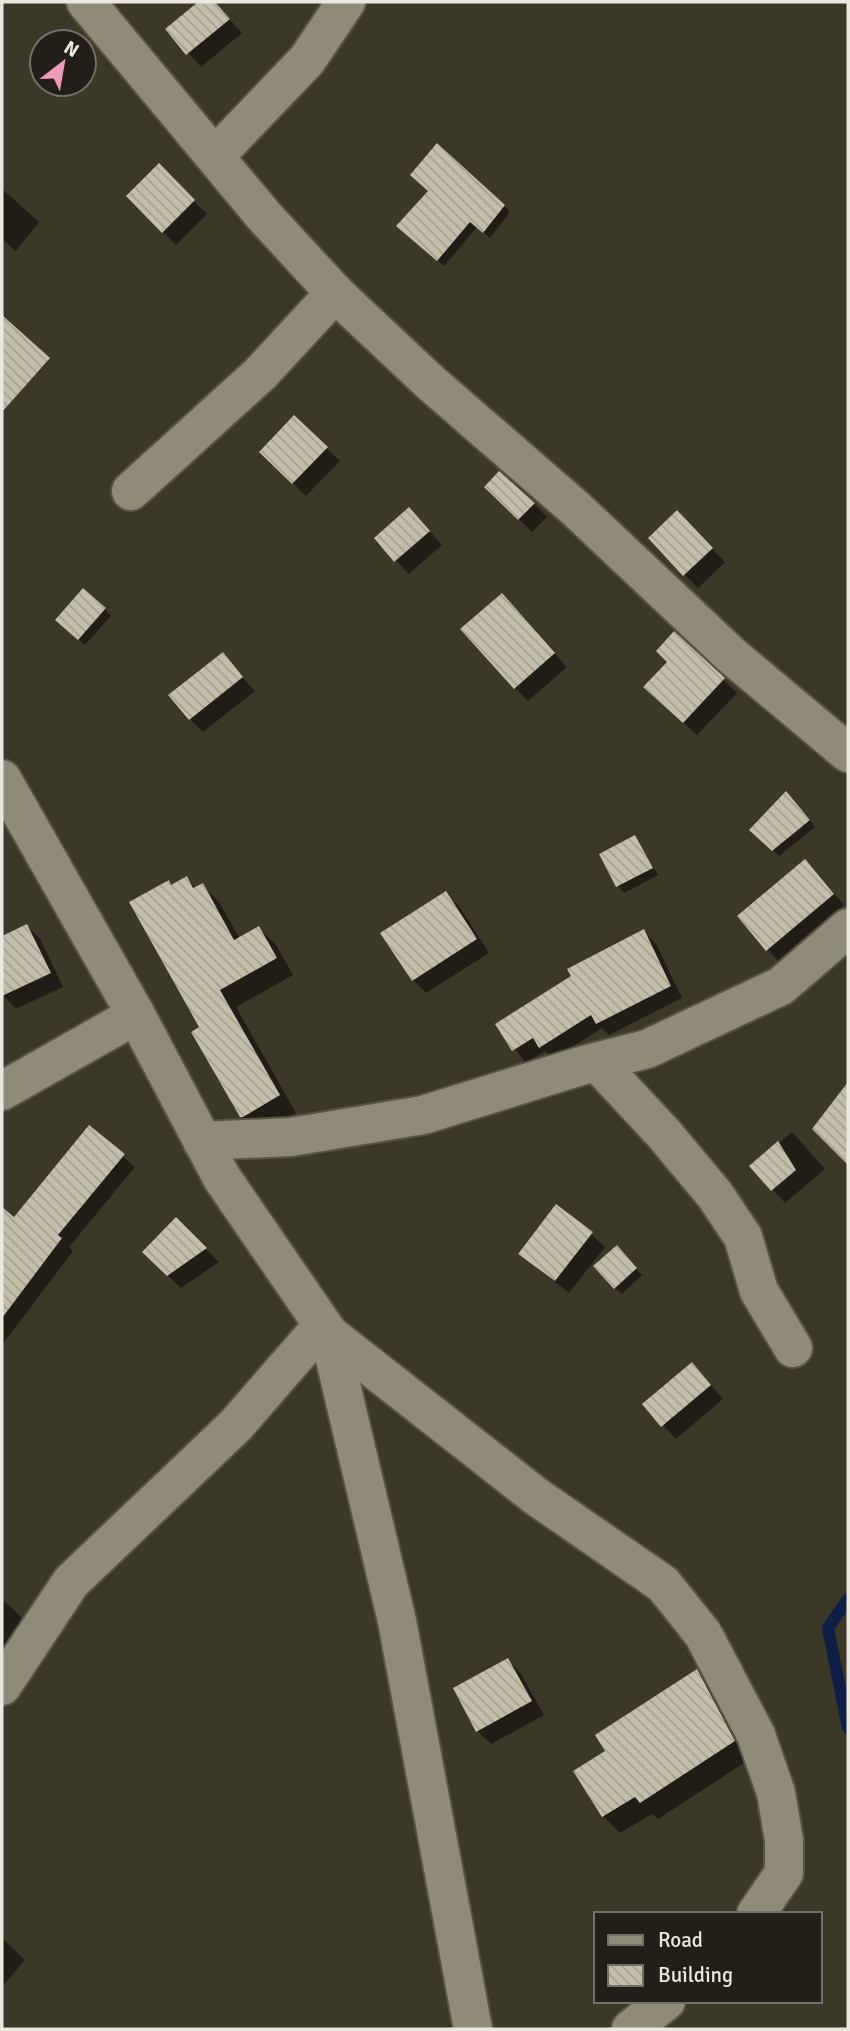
<svg xmlns="http://www.w3.org/2000/svg" width="850" height="2031" font-family="Signika,sans-serif">
	<style>
		.shadow { fill: #0007 }
		.lines { fill: none; stroke-linecap: round; stroke-linejoin: round }
		.stream { stroke: #0d1f46; stroke-width: 12 }
		.building { fill: url(#building-back-hatch) }
		.minor-casing { stroke: #575444; stroke-width: 42 }
		.minor { stroke: #908b76; stroke-width: 38 }
	</style>
	<defs>
		<pattern id="building-back-hatch" width="6" height="6" patternUnits="userSpaceOnUse" patternTransform="scale(1.75)"><rect width="6" height="6" fill="#c4bea9"/><path d="M-1 5l2 2M0 0l6 6M5-1l2 2" fill="none" stroke="#a4a090"/></pattern>
	</defs>
	<rect width="100%" height="100%" fill="#3c3826"/>
	<g class="shadow">
		<path d="M 201,2 L 214,2 L 242,33 L 201,67 L 167,29 Z"/>
		<path d="M 159,166 L 207,214 L 176,245 L 128,196 Z"/>
		<path d="M 2,189 L 39,222 L 16,251 L 2,239 Z"/>
		<path d="M 430,191 L 504,206 L 510,212 L 490,238 L 477,227 L 444,266 L 405,232 Z"/>
		<path d="M 326,448 L 340,461 L 306,496 L 262,452 Z"/>
		<path d="M 486,487 L 534,504 L 547,517 L 532,532 Z"/>
		<path d="M 677,513 L 725,562 L 698,588 L 684,574 Z"/>
		<path d="M 422,522 L 442,545 L 409,574 L 396,560 Z"/>
		<path d="M 105,609 L 111,616 L 85,645 L 64,626 Z"/>
		<path d="M 515,609 L 567,667 L 528,701 L 515,688 Z"/>
		<path d="M 674,634 L 737,693 L 697,735 L 659,700 Z"/>
		<path d="M 222,655 L 255,691 L 203,732 L 190,719 Z"/>
		<path d="M 793,800 L 815,827 L 779,856 L 752,830 Z"/>
		<path d="M 635,837 L 658,875 L 624,893 L 618,886 Z"/>
		<path d="M 815,872 L 844,905 L 778,961 L 740,917 Z"/>
		<path d="M 186,879 L 196,888 L 202,885 L 219,902 L 240,939 L 259,928 L 276,945 L 293,975 L 236,1007 L 296,1113 L 258,1133 L 241,1116 L 202,1028 L 168,882 L 172,886 Z"/>
		<path d="M 445,893 L 459,906 L 489,953 L 426,993 L 413,980 Z"/>
		<path d="M 27,926 L 40,939 L 63,987 L 16,1009 L 2,994 L 2,938 Z"/>
		<path d="M 643,931 L 656,944 L 682,998 L 609,1035 L 602,1028 L 553,1059 L 545,1051 L 526,1063 L 497,1025 Z"/>
		<path d="M 89,1127 L 135,1167 L 69,1247 L 73,1251 L 2,1345 L 2,1236 Z"/>
		<path d="M 792,1132 L 825,1169 L 785,1203 L 751,1166 Z"/>
		<path d="M 176,1220 L 219,1262 L 181,1288 L 144,1252 Z"/>
		<path d="M 591,1234 L 605,1247 L 569,1293 L 520,1254 Z"/>
		<path d="M 624,1254 L 642,1275 L 622,1294 L 615,1288 Z"/>
		<path d="M 692,1364 L 723,1399 L 676,1439 L 644,1404 Z"/>
		<path d="M 2,1599 L 34,1629 L 2,1666 Z"/>
		<path d="M 508,1660 L 521,1674 L 544,1715 L 491,1744 L 477,1731 Z"/>
		<path d="M 696,1671 L 713,1688 L 750,1759 L 658,1819 L 652,1814 L 620,1833 L 603,1816 L 575,1771 L 607,1751 Z"/>
		<path d="M 2,1938 L 25,1960 L 2,1987 Z"/>
	</g>
	<g class="lines">
		<path class="stream" d="M 848,1599 L 828,1628 L 848,1728"/>
	</g>
	<g class="building">
		<path d="M 198,2 L 215,2 L 230,19 L 186,55 L 165,29 Z"/>
		<path d="M 437,143 L 505,205 L 483,233 L 470,222 L 437,261 L 396,226 L 428,191 L 410,175 Z"/>
		<path d="M 159,163 L 195,200 L 162,233 L 126,196 Z"/>
		<path d="M 2,315 L 50,358 L 2,412 Z"/>
		<path d="M 294,415 L 328,447 L 292,484 L 259,452 Z"/>
		<path d="M 499,471 L 535,503 L 518,520 L 484,487 Z"/>
		<path d="M 409,507 L 430,531 L 394,562 L 374,538 Z"/>
		<path d="M 677,510 L 713,548 L 683,576 L 648,538 Z"/>
		<path d="M 83,588 L 106,608 L 78,640 L 55,620 Z"/>
		<path d="M 502,593 L 555,653 L 514,689 L 460,629 Z"/>
		<path d="M 674,631 L 725,678 L 683,723 L 643,687 L 667,662 L 656,651 Z"/>
		<path d="M 223,652 L 243,677 L 189,720 L 168,695 Z"/>
		<path d="M 786,791 L 810,820 L 772,851 L 749,830 Z"/>
		<path d="M 635,835 L 653,868 L 616,887 L 599,854 Z"/>
		<path d="M 805,859 L 834,894 L 766,951 L 737,916 Z"/>
		<path d="M 187,876 L 193,888 L 203,883 L 234,940 L 259,926 L 277,958 L 220,990 L 280,1095 L 243,1117 L 240,1117 L 191,1032 L 199,1027 L 129,902 L 169,880 L 171,885 Z"/>
		<path d="M 446,891 L 477,939 L 412,981 L 380,933 Z"/>
		<path d="M 27,924 L 51,973 L 2,996 L 2,936 Z"/>
		<path d="M 644,929 L 671,986 L 596,1024 L 591,1015 L 539,1048 L 533,1038 L 512,1051 L 495,1024 L 571,976 L 567,969 Z"/>
		<path d="M 848,1082 L 848,1165 L 812,1129 Z"/>
		<path d="M 89,1125 L 125,1154 L 58,1235 L 62,1238 L 2,1318 L 2,1207 L 14,1217 Z"/>
		<path d="M 778,1141 L 796,1170 L 771,1191 L 749,1166 Z"/>
		<path d="M 556,1204 L 593,1232 L 555,1281 L 518,1254 Z"/>
		<path d="M 176,1217 L 207,1248 L 167,1276 L 142,1252 Z"/>
		<path d="M 617,1245 L 637,1268 L 614,1289 L 593,1266 Z"/>
		<path d="M 692,1362 L 711,1385 L 661,1427 L 642,1404 Z"/>
		<path d="M 508,1658 L 532,1701 L 476,1732 L 453,1688 Z"/>
		<path d="M 697,1669 L 735,1741 L 640,1803 L 635,1797 L 602,1817 L 573,1771 L 605,1751 L 595,1735 Z"/>
	</g>
	<g class="lines">
		<g class="minor-casing">
			<g id="minor">
				<path d="M 86,2 L 264,216 L 335,293 L 431,383 L 575,508 L 731,655 L 848,753"/>
				<path d="M 216,155 L 307,60 L 346,2"/>
				<path d="M 131,491 L 260,374 L 335,293"/>
				<path d="M 2,779 L 136,1015 L 222,1178 L 329,1334 L 397,1621 L 473,2029"/>
				<path d="M 597,1062 L 664,1134 L 715,1195 L 743,1237 L 759,1291 L 793,1348"/>
				<path d="M 2,1091 L 136,1015"/>
				<path d="M 202,1141 L 291,1137 L 423,1115 L 584,1065 L 647,1049 L 781,986 L 848,928"/>
				<path d="M 329,1334 L 537,1497 L 663,1584 L 703,1634 L 756,1735 L 776,1793 L 784,1840 L 784,1873 L 756,1914"/>
				<path d="M 2,1686 L 71,1582 L 236,1425 L 322,1326"/>
				<path d="M 631,2029 L 666,2001"/>
			</g>
		</g>
		<use href="#minor" class="minor"/>
	</g>
	<rect width="850" height="2031" fill="none" stroke="#ebe9de" stroke-width="7"/>
	<rect x="594" y="1912" width="228" height="91" fill="#211f17" stroke="#727067" stroke-width="2"/>
	<rect x="608" y="1935" width="35" height="10" fill="#908b76" stroke="#727067" stroke-width="2"/>
	<text x="658" y="1947" font-size="21" fill="#ebe9de">Road</text>
	<rect x="608" y="1965" width="35" height="21" fill="url(#building-back-hatch)" stroke="#727067" stroke-width="2"/>
	<text x="658" y="1982" font-size="21" fill="#ebe9de">Building</text>
	<g transform="translate(63 63) rotate(31)"><circle r="33" fill="#211f17" stroke="#727067" stroke-width="2"/>
	<path d="M0-5L12 26L0 18L-12 26Z" fill="#ef9ab8"/>
	<text y="-10" font-size="19" font-weight="bold" text-anchor="middle" fill="#ebe9de">N</text>
	</g>
</svg>
